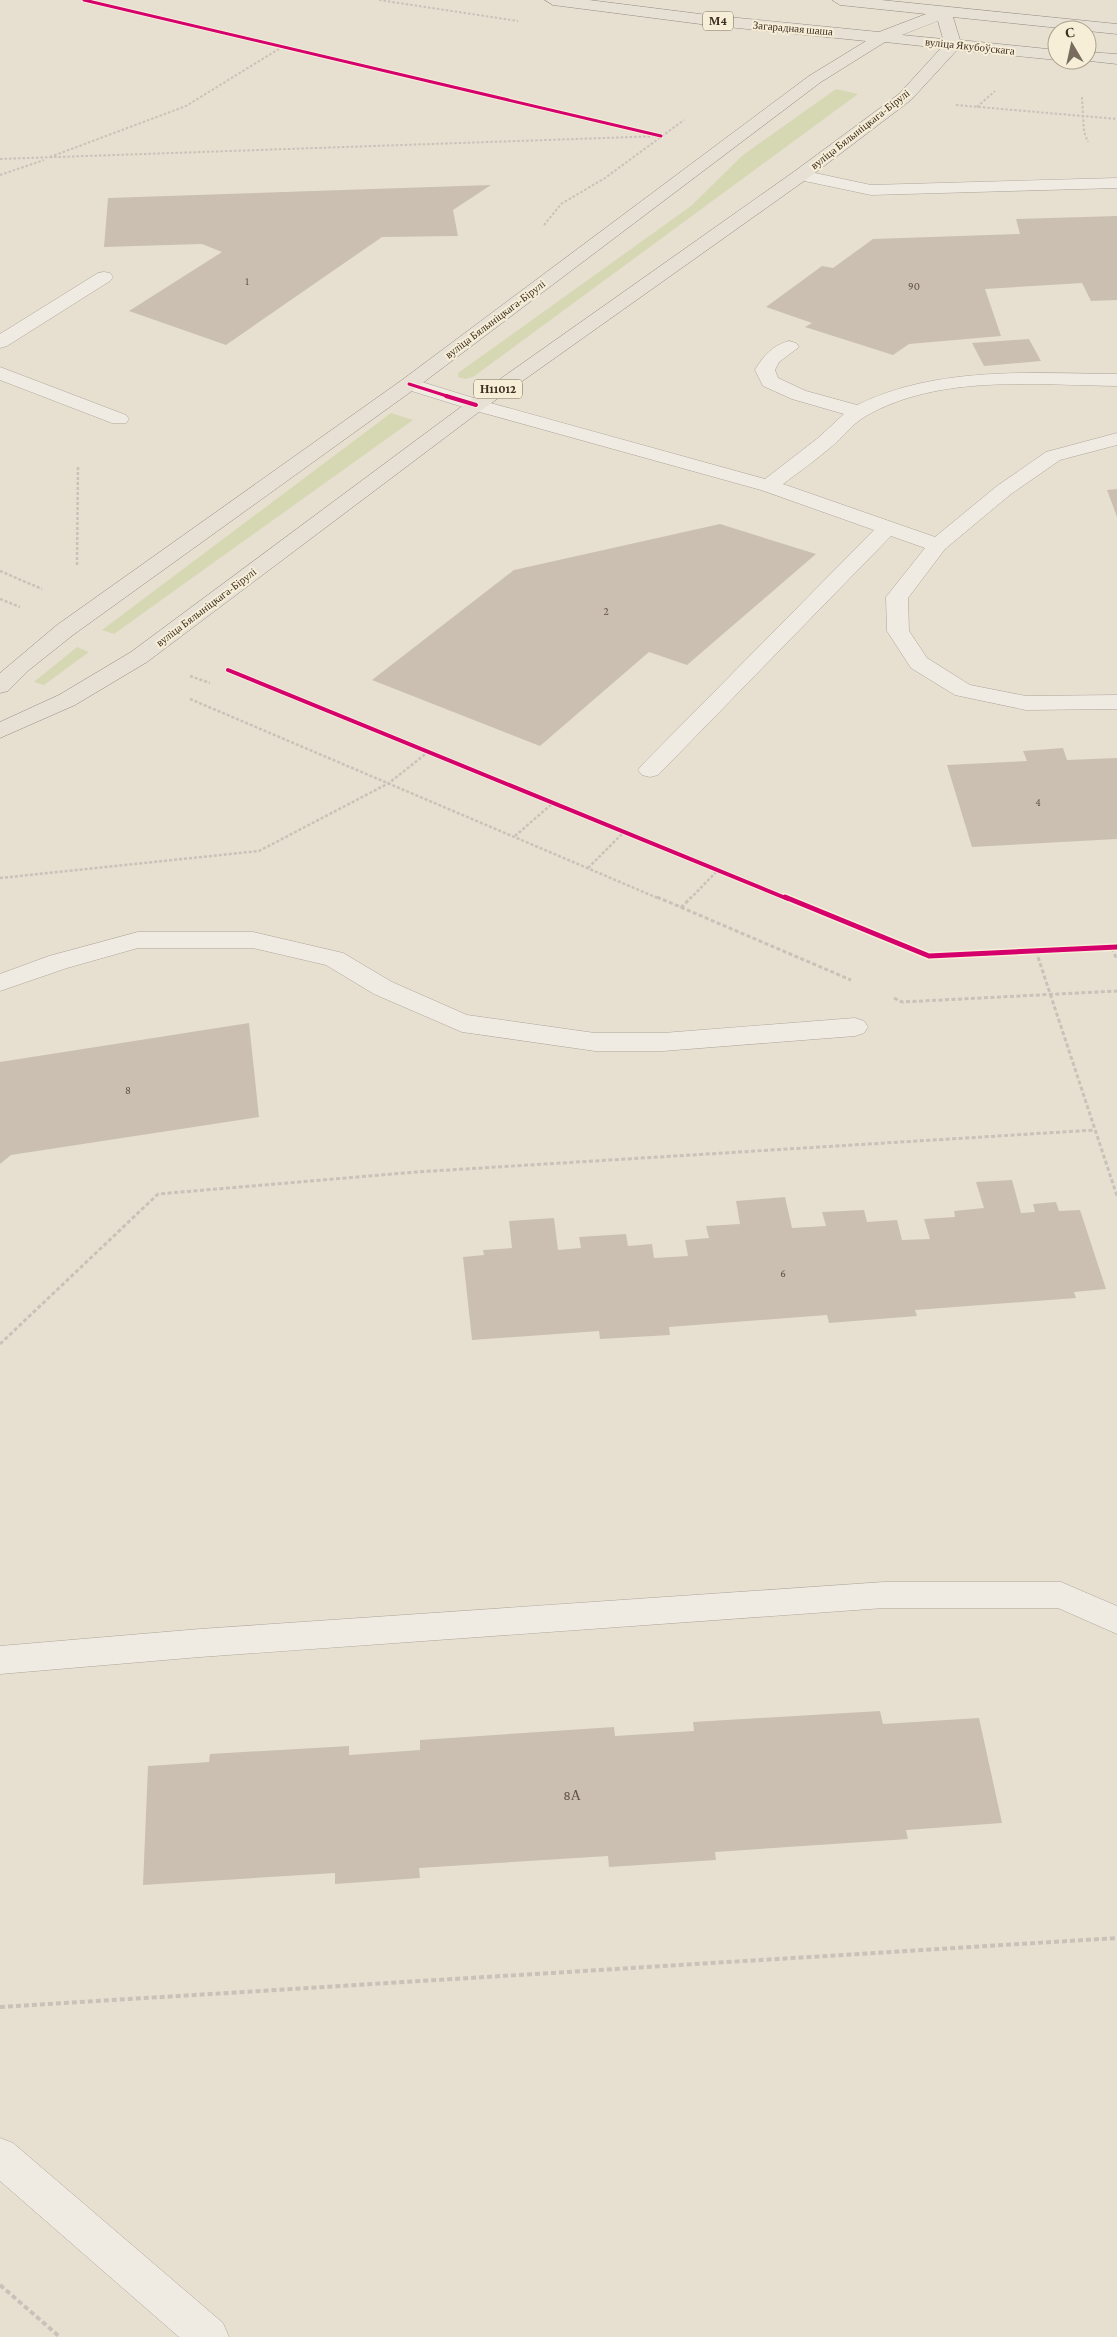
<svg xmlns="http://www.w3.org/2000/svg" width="1117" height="2337" font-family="'Crimson Pro',serif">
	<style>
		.green { fill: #d6d7b3 }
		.building { fill: #cbbfb2 }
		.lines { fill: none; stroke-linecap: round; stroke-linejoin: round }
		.lane-casing { stroke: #ada599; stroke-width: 1 }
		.street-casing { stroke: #ada599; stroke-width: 1 }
		.primary-casing { stroke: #928b80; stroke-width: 1 }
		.path-far3 { stroke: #c8c2b9; stroke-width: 2; stroke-dasharray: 2.5 2; stroke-linecap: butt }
		.path-far2 { stroke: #c8c2b9; stroke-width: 2.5; stroke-dasharray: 3 2; stroke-linecap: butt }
		.path-far1 { stroke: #c8c2b9; stroke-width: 3; stroke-dasharray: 4 2.5; stroke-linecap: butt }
		.path { stroke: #c8c2b9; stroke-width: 4; stroke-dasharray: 5 3; stroke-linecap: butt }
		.lane { fill: #efebe3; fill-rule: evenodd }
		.street { fill: #efebe3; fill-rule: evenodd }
		.primary { fill: #e6e1d4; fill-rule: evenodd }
		.cycleway-far2-casing { stroke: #f7eed8; stroke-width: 5 }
		.cycleway-far1-casing { stroke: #f7eed8; stroke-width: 6 }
		.cycleway-casing { stroke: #f7eed8; stroke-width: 8 }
		.cycleway-far2 { stroke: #d6006c; stroke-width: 3 }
		.cycleway-far1 { stroke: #d6006c; stroke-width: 4 }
		.cycleway { stroke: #d6006c; stroke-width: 5 }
		.labels { text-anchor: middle; stroke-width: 4; stroke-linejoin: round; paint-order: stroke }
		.far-street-label { font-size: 11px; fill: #3d2e20; stroke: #f7eed8 }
		.number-label { font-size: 11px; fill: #605244 }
		.shield { fill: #f7eed8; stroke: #756857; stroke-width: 1 }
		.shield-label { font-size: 12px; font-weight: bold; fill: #3d2e20 }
		.near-number-label { font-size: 14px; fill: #605244 }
	</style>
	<rect width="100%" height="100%" fill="#e7e0d1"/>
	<g class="green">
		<path d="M 836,89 L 858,94 L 473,377 L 465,379 L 458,377 L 458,373 L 691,206 L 743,155 Z"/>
		<path d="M 391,413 L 413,420 L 114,634 L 102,630 Z"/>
		<path d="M 77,647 L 89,652 L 44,685 L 34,682 Z"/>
	</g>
	<g class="building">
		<path d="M 491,185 L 453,210 L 458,236 L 382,237 L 226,345 L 129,311 L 222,252 L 202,244 L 104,247 L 108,198 Z"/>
		<path d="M 1117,216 L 1117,300 L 1091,301 L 1082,283 L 985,289 L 1001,336 L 909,344 L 893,355 L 805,327 L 812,323 L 766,307 L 822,266 L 833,268 L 873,239 L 1020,234 L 1016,219 Z"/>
		<path d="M 1029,339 L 1041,361 L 984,366 L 972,343 Z"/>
		<path d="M 1117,489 L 1117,517 L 1107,490 Z"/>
		<path d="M 720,524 L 816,554 L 687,665 L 649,652 L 540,746 L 372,680 L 514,570 Z"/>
		<path d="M 1063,748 L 1067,760 L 1117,758 L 1117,839 L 972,847 L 947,765 L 1027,761 L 1023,751 Z"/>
		<path d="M 249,1023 L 259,1117 L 11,1155 L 0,1164 L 0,1062 Z"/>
		<path d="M 1012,1180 L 1021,1213 L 1035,1212 L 1033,1204 L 1056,1202 L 1059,1211 L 1080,1210 L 1106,1289 L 1074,1292 L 1076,1298 L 915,1310 L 917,1316 L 829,1323 L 827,1315 L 669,1327 L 670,1335 L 600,1339 L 599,1331 L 472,1340 L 463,1257 L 484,1255 L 483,1250 L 512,1248 L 509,1221 L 554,1218 L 558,1250 L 581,1248 L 579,1237 L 626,1234 L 628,1246 L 652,1244 L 654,1258 L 688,1256 L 685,1240 L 709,1238 L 706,1226 L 740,1224 L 736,1201 L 785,1197 L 792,1228 L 826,1226 L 822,1212 L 864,1210 L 867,1222 L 897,1220 L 902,1240 L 930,1239 L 924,1219 L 955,1217 L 954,1211 L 984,1208 L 976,1182 Z"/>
		<path d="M 880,1711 L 883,1724 L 979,1718 L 1002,1823 L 906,1830 L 908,1839 L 715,1852 L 716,1860 L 609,1867 L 608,1856 L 419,1868 L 420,1878 L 335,1884 L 335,1873 L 143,1885 L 148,1766 L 209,1762 L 210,1754 L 349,1746 L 349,1755 L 420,1750 L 420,1740 L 614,1727 L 615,1736 L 694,1731 L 693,1722 Z"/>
	</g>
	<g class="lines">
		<g class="lane-casing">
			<g id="lane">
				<path d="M 801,170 L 871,185 L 1117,178 L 1117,188 L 871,195 L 795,179 L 792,175 L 795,171 Z"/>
				<path d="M 104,272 L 110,273 L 113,277 L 110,281 L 7,346 L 0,348 L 0,334 L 98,273 Z"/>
				<path d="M 789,341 L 796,343 L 799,347 L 779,362 L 775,370 L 778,378 L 806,391 L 857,405 C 937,366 1030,373 1117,374 L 1117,386 C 1036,385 939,374 866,416 C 852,424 843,437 831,447 C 816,460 799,472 783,484 L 935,537 L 997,486 L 1046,452 L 1117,433 L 1117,445 L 1060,460 L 1011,494 L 945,549 L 908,598 L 909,631 L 927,658 L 970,685 L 1026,696 L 1117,695 L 1117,709 L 1026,710 L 955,695 L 911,668 L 887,631 L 886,597 L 925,548 L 891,536 L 658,775 L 650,777 L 642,775 L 638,770 L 642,765 L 874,530 L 761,490 L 469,409 L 466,405 L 469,401 L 476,399 L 765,479 L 818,438 L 844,414 L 792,399 L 763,386 L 755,370 C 763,356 773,345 789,341 Z"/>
				<path d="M 0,367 L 126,415 L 129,419 L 126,423 L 112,423 L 0,380 Z"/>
				<path d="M 138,932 L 253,932 L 343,953 L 392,982 L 467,1015 L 595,1033 L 663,1033 L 855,1018 L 864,1021 L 868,1027 L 864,1033 L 855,1036 L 663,1051 L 595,1051 L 462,1032 L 374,994 L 326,965 L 253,948 L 138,948 L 67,968 L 0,991 L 0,974 L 49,956 Z"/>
				<path d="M 884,1582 L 1061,1582 L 1117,1606 L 1117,1634 L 1058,1608 L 884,1608 L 200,1657 L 0,1674 L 0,1646 L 200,1629 Z"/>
				<path d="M 0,2138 L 13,2143 L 223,2323 L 229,2337 L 179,2337 L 0,2181 Z"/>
			</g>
		</g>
		<g class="street-casing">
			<path id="street" d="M 409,378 L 483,401 L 486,405 L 483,409 L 476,411 L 402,388 L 399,384 L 402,380 Z"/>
		</g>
		<g class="primary-casing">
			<g id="primary">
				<path d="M 545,0 L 589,0 L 708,15 L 879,32 L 926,14 L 840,5 L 832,0 L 881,0 L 1117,24 L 1117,34 L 953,17 L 960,40 L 1057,50 L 1057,60 L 957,50 L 911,100 L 807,179 L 483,409 L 147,662 L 75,705 L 0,738 L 0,722 L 59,695 L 131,652 L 469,401 L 795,171 L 899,94 L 941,48 L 885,42 L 821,82 L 416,388 L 73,635 L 29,670 L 8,691 L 0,693 L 0,673 L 57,625 L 402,380 L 809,76 L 866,41 L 708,25 L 553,5 ZM 938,21 L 943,39 L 902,35 Z"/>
				<path d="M 1087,52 L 1117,54 L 1117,64 L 1081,60 L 1087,60 Z"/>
			</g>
		</g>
		<g class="path-far3">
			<path d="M 379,0 L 518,21"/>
			<path d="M 1082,97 L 1084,132 L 1088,142"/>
			<path d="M 956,105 L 1117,119"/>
			<path d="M 977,107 L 995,91"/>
			<path d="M 50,157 L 186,106 L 282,47"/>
			<path d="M 0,159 L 661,136"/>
			<path d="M 0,175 L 44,160"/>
			<path d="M 544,225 L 561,204 L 605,178 L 684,120"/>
		</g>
		<g class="path-far2">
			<path d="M 77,565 L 78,465"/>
			<path d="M 0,571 L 42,589"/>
			<path d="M 0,599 L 20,607"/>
			<path d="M 190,676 L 210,683"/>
			<path d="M 190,699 L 660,899"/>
			<path d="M 515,836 L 553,803"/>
			<path d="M 588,868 L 624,832"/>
			<path d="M 0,878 L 259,851 L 389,783 L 428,752"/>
			<path d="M 690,899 L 718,870"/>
		</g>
		<g class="path-far1">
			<path d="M 657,897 L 851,980"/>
			<path d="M 681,908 L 691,897"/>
			<path d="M 1112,948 L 1117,960"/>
			<path d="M 1036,951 L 1117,1196"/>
			<path d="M 894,998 L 902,1002 L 1117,991"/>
			<path d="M 0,1344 L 158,1194 L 416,1172 L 1095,1130"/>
		</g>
		<g class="path">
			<path d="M 0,2007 L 1117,1938"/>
			<path d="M 0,2285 L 60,2337"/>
		</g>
		<use href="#lane" class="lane"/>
		<use href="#street" class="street"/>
		<use href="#primary" class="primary"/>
		<g class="cycleway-far2-casing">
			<g id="cycleway-far2">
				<path d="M 84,0 L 661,136"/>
				<path d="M 409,384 L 450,397"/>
			</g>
		</g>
		<g class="cycleway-far1-casing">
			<g id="cycleway-far1">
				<path d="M 446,396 L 476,405"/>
				<path d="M 228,670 L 788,899"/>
			</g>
		</g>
		<g class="cycleway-casing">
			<path id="cycleway" d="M 785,897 L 929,956 L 1117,947"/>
		</g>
		<use href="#cycleway-far2" class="cycleway-far2"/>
		<use href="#cycleway-far1" class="cycleway-far1"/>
		<use href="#cycleway" class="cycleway"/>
	</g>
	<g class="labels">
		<g class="far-street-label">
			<text transform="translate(793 28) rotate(5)" y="4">Загарадная шаша</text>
			<text transform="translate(970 46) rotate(6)" y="4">вуліца Якубоўскага</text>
			<text transform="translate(860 129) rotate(-38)" y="4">вуліца Бялыніцкага-Бірулі</text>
			<text transform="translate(495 319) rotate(-37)" y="4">вуліца Бялыніцкага-Бірулі</text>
			<text transform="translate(206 607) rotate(-37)" y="4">вуліца Бялыніцкага-Бірулі</text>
		</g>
		<g class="number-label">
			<text x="247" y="285">1</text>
			<text x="914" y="290">90</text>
			<text x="606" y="615">2</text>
			<text x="1038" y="806">4</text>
			<text x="128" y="1094">8</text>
			<text x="783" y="1277">6</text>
		</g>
		<g class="shield">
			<rect x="703" y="11.5" width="30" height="19" rx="4"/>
			<rect x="474" y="379.5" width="48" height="19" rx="4"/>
		</g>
		<g class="shield-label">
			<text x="718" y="25">М4</text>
			<text x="498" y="393">Н11012</text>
		</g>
		<g class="near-number-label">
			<text x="572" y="1800">8А</text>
		</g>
	</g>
	<g transform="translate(1072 45) rotate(351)"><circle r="24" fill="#f7eed8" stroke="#ada18e"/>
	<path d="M0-4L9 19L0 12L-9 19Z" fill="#786c5e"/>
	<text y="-8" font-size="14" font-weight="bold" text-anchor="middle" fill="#3d2e20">С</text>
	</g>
</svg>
